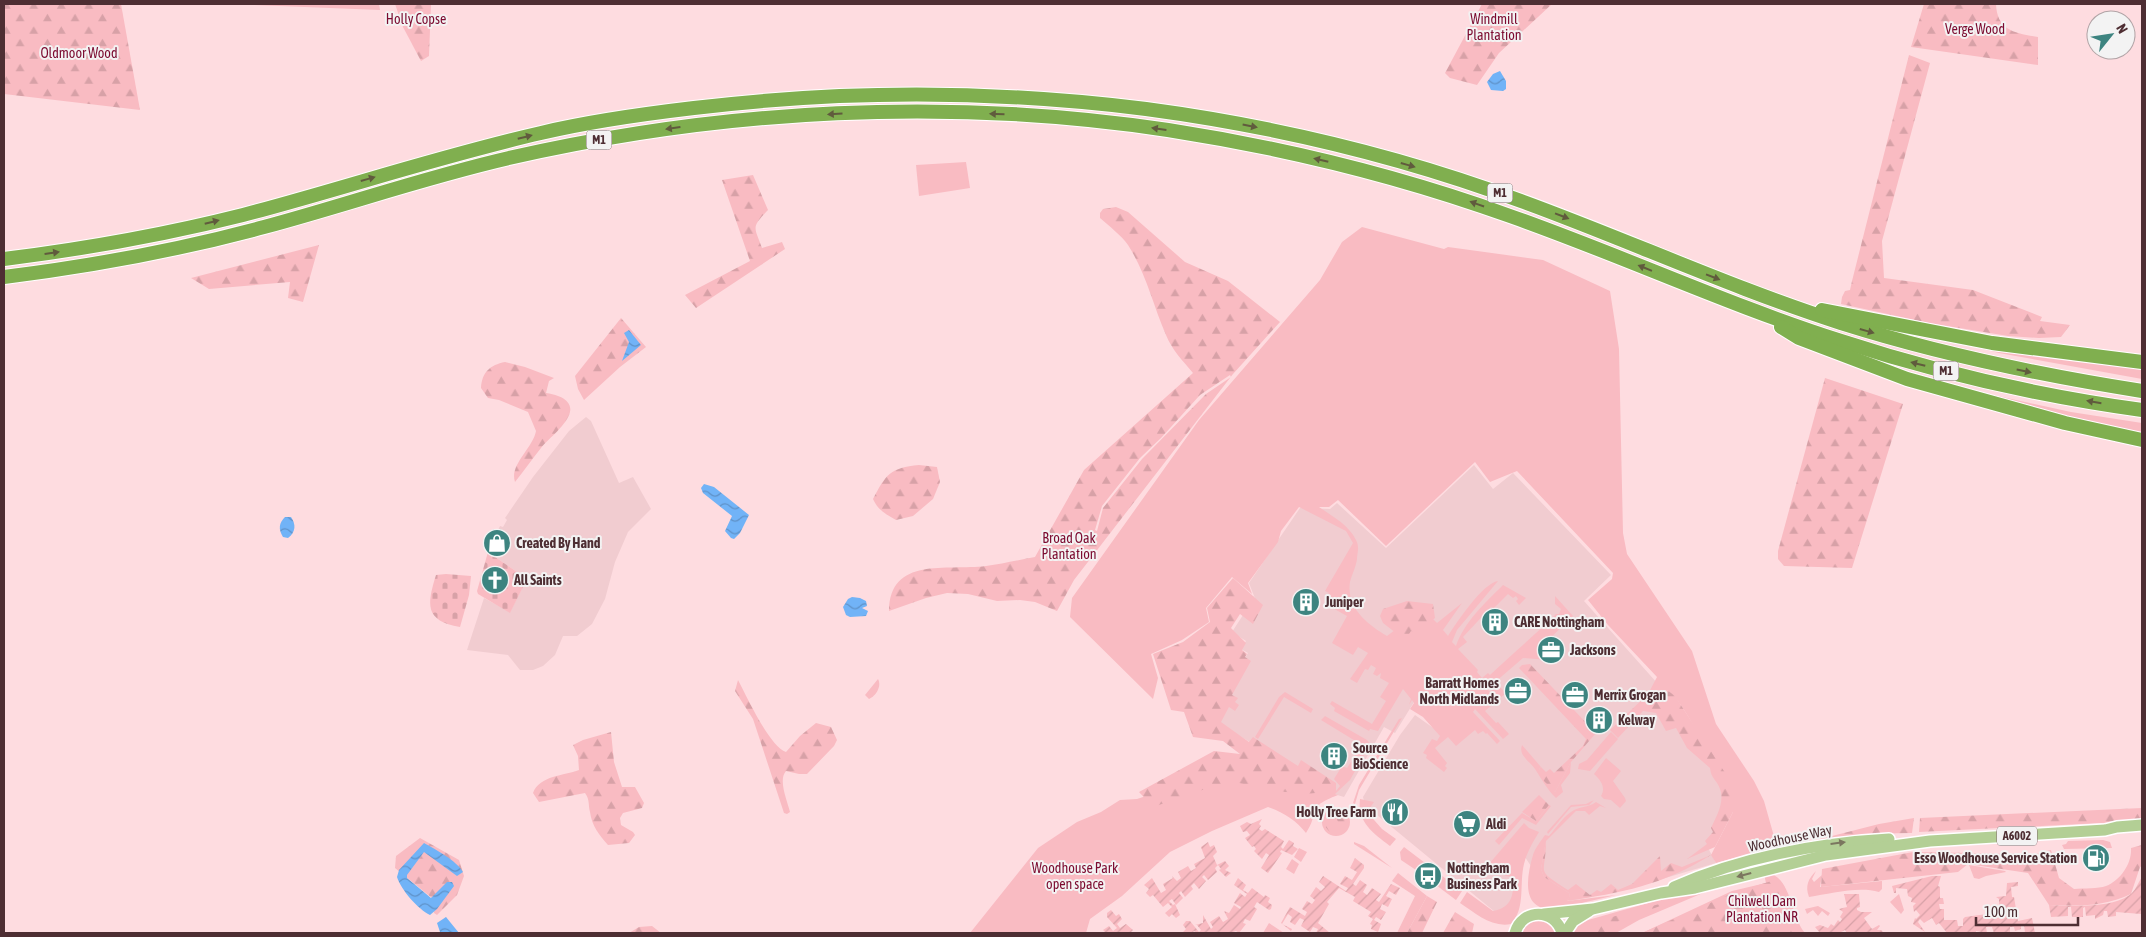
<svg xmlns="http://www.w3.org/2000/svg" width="2146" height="937" font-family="'Asap Condensed',sans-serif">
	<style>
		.built { fill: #f1ccd0 }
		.green { fill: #f9bbc2 }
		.forest { fill: url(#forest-firs); fill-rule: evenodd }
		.cemetery { fill: url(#cemetery-stones) }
		.garden { fill: url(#garden-furrows) }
		.water { fill: url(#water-waves) }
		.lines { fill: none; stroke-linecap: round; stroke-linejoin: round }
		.primary-casing { stroke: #fff; stroke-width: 14 }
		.motorway-casing { stroke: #fff; stroke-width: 16 }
		.primary { stroke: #b3cf95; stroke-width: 11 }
		.motorway { stroke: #80af4f; stroke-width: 14 }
		.oneway { fill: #605b3d }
		.oneway2 { fill: #7b765f }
		.labels { text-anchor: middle; stroke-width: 4; stroke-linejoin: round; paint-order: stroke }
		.shield { fill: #f3f3f3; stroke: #80696d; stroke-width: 1 }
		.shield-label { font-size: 12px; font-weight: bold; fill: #4e2e33 }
		.park-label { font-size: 14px; fill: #7c0b30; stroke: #f3f3f3 }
		.poi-label { font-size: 14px; font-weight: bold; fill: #4e2e33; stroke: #f3f3f3; text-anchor: start }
		.street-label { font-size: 14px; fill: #4e2e33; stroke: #f3f3f3 }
	</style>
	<defs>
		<pattern id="forest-firs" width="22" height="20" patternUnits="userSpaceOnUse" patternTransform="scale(1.25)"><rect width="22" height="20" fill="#f9bbc2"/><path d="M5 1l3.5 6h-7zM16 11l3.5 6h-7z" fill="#d7a1a7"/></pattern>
		<pattern id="cemetery-stones" width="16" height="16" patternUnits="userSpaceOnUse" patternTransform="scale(1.25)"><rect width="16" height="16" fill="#f9bbc2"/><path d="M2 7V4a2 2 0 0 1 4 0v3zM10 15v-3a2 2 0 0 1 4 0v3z" fill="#d7a1a7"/></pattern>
		<pattern id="garden-furrows" width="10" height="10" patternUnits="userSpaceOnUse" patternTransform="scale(1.25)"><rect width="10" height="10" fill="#f9bbc2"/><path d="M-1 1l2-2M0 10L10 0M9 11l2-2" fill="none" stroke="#d7a1a7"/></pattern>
		<pattern id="water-waves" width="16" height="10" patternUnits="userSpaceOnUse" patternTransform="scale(1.25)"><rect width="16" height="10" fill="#71b3f7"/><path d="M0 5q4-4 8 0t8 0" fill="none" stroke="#5f92c9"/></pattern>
	</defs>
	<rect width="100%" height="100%" fill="#fedce0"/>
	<g class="built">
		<path d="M 586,417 L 591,421 L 619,483 L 633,477 L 651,509 L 628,532 L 615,562 L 605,599 L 592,624 L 577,636 L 563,636 L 555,655 L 543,666 L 533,670 L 520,670 L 508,655 L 467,650 L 484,598 L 510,612 L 527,579 L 488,552 L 500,526 L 503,527 L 507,520 L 505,518 L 533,477 L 569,431 Z"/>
		<path d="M 1474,465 L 1493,489 L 1513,473 L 1611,575 L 1584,601 L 1674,702 L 1732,785 L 1708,848 L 1716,863 L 1625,890 L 1570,901 L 1542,883 L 1523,854 L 1514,913 L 1495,912 L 1365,805 L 1363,797 L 1400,735 L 1415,715 L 1439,732 L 1414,702 L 1395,733 L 1384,727 L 1344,797 L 1334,794 L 1209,717 L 1248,653 L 1241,649 L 1246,641 L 1232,632 L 1243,615 L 1256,601 L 1249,583 L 1300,508 L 1330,509 L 1337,503 L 1386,548 Z"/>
	</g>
	<g class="green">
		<path d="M 229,4 L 379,4 L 380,10 Z"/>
		<path d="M 966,162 L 970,188 L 919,196 L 916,165 Z"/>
		<path d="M 1362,227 L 1444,249 L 1448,247 L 1543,260 L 1610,291 L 1619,349 L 1623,533 L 1627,554 L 1692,651 L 1716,724 L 1754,781 L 1764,801 L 1777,847 L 1716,863 L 1711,855 L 1733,812 C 1719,781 1692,709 1667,690 L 1648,694 L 1657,677 L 1608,625 L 1588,600 L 1612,579 L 1613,573 L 1517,471 L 1490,482 L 1475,462 L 1386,546 L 1338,500 L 1329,507 L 1319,507 C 1332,516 1349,525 1356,540 C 1360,548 1357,552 1357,559 C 1356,567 1352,574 1350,582 C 1346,608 1368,625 1387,636 L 1423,609 L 1437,623 L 1462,603 L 1443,630 L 1448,636 C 1456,623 1483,583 1498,581 L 1457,630 L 1452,642 L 1456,646 C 1464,622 1485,603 1503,585 L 1526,598 L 1519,605 L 1516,601 L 1518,599 L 1516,596 L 1513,598 L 1508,594 L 1494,608 L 1491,607 L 1463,637 L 1467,642 L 1458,649 L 1478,670 L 1477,672 L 1482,678 L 1488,673 L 1490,675 C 1512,654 1535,635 1556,614 L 1559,614 L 1561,609 L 1555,604 L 1555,596 L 1573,616 L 1542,646 L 1551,656 L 1548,660 L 1523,658 L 1487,689 L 1490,692 L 1498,685 L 1506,693 L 1485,711 L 1496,723 L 1498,722 L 1509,734 L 1503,739 L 1475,709 L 1473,712 L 1500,741 L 1497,744 L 1487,733 L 1486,734 L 1483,731 L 1478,734 L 1475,730 L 1456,746 L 1448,737 L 1435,748 L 1447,763 L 1445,766 L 1447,768 L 1444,772 L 1426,758 L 1427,755 L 1423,753 L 1432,739 L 1437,741 L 1440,736 L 1423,717 L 1410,709 L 1414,703 L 1412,700 L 1409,705 L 1411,699 L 1403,689 L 1378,731 L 1370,729 L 1369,731 L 1334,711 L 1335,708 L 1330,704 L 1332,701 L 1372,724 L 1386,701 L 1380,697 L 1389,683 L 1380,678 L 1381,673 L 1377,676 L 1373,674 L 1376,668 L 1371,665 L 1368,670 L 1365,669 L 1357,683 L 1350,679 L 1368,653 L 1358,647 L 1353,655 L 1332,643 L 1347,616 L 1329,606 L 1332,600 L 1327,596 L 1329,593 L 1325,591 L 1353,543 L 1346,531 L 1299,507 L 1281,531 L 1278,542 L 1248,583 L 1252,594 L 1232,577 L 1206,608 L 1209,622 L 1182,640 L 1151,654 L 1158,678 L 1153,699 L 1070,617 L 1072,598 L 1199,420 L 1320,280 L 1342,242 Z"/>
		<path d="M 1946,340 L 2142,366 L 2142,379 L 1999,353 Z"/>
		<path d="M 1957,387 L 2071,412 L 2142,423 L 2142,435 L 1990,398 Z"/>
		<path d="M 878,679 C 882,686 876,696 869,699 L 865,695 Z"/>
		<path d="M 1285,692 L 1313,709 L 1311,713 L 1284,697 L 1258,739 L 1255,737 L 1279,697 Z"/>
		<path d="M 1325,716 L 1367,740 L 1370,744 L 1350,780 L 1335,794 L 1338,795 C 1304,808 1321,811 1306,833 C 1297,821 1283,812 1268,807 L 1212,831 L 1170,852 L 1122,896 L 1090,919 L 1086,933 L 970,933 L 1038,848 L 1077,822 L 1101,812 L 1120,800 L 1137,799 L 1225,770 L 1336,791 L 1340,786 L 1334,779 L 1342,766 L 1347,768 L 1362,745 L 1321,720 Z"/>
		<path d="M 1402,718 L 1359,790 L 1355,804 L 1353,803 L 1359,785 L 1399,719 Z"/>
		<path d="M 1611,732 L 1618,739 L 1590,771 L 1578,769 L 1579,764 L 1587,760 Z"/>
		<path d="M 1522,745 L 1541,767 L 1539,769 L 1555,792 L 1571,762 L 1570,773 L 1561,785 L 1563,792 L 1556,798 C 1546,788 1543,781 1535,769 C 1530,761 1518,756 1522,745 Z"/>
		<path d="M 1606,758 L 1621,771 L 1613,781 L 1625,798 L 1626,801 L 1620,808 L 1611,800 L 1604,799 L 1601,796 C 1606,788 1601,780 1594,774 Z"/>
		<path d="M 1360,799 L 1374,802 L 1367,812 L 1382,829 L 1396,839 L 1390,846 C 1373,833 1357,822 1360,799 Z"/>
		<path d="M 1594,800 L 1589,805 L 1571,807 L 1548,834 L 1547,832 L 1571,805 L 1586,804 Z"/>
		<path d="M 1596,802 L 1606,808 L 1600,806 L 1589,815 L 1585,811 L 1576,811 L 1546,841 L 1541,869 L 1544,877 L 1569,893 L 1570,896 L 1567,901 L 1616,895 L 1556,909 C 1521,912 1526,879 1533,855 C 1535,848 1541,841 1545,835 L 1549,836 C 1556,828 1563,817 1571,812 C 1579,806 1588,808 1596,802 Z"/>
		<path d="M 1549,805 L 1551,806 L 1536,825 L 1522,818 L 1499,845 L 1495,841 L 1522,813 L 1536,821 Z"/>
		<circle cx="1336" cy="822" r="14"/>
		<path d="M 1524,823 L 1529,828 L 1539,832 C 1533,842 1527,852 1524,864 C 1519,884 1526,908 1511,924 C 1492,928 1475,913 1460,903 L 1467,892 L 1493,911 C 1513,907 1513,895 1514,877 L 1506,876 L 1489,864 Z"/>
		<path d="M 2103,840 L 2110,842 L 2112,848 L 2064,849 L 2062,845 L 2066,844 L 2068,841 Z"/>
		<path d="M 1354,842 L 1364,846 L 1392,868 L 1354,844 Z"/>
		<path d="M 1404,847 L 1462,891 L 1456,900 L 1432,882 L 1434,877 L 1421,867 L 1419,872 L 1401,860 L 1400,852 Z"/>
		<path d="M 1299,848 L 1307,852 L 1301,862 L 1294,857 Z"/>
		<path d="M 1292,859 L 1299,864 L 1294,874 L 1286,869 Z"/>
		<path d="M 1969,865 L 2005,871 L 2006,872 L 1986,876 L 1979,879 L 1974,878 Z"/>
		<path d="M 1816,871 L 1812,879 L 1814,882 L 1822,875 L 1820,887 L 1882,881 L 1882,889 L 1879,892 C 1858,886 1830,894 1809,897 C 1805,886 1808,879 1816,871 Z"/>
		<path d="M 1398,873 L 1427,896 L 1407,933 L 1397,933 L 1415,896 L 1392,881 Z"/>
		<path d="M 1764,874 C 1791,871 1790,916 1805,933 L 1642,933 L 1732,891 L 1766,883 Z"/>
		<path d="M 1726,881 L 1729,882 L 1639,920 L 1616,933 L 1570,933 L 1579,924 L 1588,920 Z"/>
		<path d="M 1899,894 L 1904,910 L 1901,914 L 1890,902 Z"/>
		<path d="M 1818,906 L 1830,913 L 1828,916 L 1822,911 L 1818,916 L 1813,910 L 1807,914 L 1805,909 Z"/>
		<path d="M 1538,920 L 1549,923 L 1556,933 L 1522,933 L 1527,924 Z"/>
		<path d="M 1269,923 L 1284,933 L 1263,933 Z"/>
	</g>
	<g class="forest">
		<path d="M 4,4 L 121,4 L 140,110 L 4,94 Z"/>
		<path d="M 395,4 L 431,4 L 429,56 L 421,61 L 403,27 Z"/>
		<path d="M 1482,4 L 1552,4 L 1499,53 L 1477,85 L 1450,78 L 1445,73 Z"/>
		<path d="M 1924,4 L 1996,4 C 1997,31 2015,33 2038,37 L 2038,65 L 1911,47 Z"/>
		<path d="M 1909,55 L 1930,63 L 1882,241 L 1884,278 L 1973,290 L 2042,317 L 2040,321 L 2070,325 L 2061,337 L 2039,338 L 2008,336 L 1929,323 L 1841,304 L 1842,297 L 1845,291 L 1850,290 L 1852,281 Z"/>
		<path d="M 753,175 L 768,210 C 751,228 754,226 762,248 L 782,242 L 785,249 L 696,308 L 685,295 L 750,261 L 722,180 Z"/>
		<path d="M 1116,207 L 1128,212 L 1185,262 L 1228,281 L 1280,322 L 1233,374 L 1074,580 L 1057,611 L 1035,602 L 1020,600 L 997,601 L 968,594 L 947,593 L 926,598 L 889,611 C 890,556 946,571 986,566 C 1002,564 1019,560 1035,557 L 1084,470 L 1193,373 C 1183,361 1172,350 1166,335 C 1153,305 1146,273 1128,245 C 1121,235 1110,227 1100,218 L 1100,213 L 1103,209 ZM 1230,375 L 1231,377 L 1206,394 L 1142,459 L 1103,508 L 1097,531 L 1095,530 L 1102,506 L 1140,458 L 1161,438 L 1200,395 Z"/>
		<path d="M 319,245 L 303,302 L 288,298 L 290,282 L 209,289 L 191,278 Z"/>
		<path d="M 621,318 L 646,347 L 620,367 L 584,400 L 578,389 L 575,376 Z"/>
		<path d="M 505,362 L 525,367 L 554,378 L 549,381 L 546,393 C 555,394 573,399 570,412 C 567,425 549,438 541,448 C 532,459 524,471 515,482 C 509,465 533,448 536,431 L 528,412 L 499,400 L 488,398 L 481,388 C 482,372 490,365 505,362 Z"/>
		<path d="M 1825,378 L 1903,404 L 1852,568 L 1784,566 L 1778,559 L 1778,551 Z"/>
		<path d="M 919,465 L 937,467 L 940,482 L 933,499 L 913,516 L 896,520 C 885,514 878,510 873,499 C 886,474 890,468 919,465 Z"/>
		<path d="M 1233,578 L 1263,605 L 1253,624 L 1240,614 L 1231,628 L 1246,643 L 1242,650 L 1247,654 L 1245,657 L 1251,661 L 1232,695 L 1238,698 L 1235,702 L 1239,705 L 1235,711 L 1229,707 L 1221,722 L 1249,742 L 1253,737 L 1298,766 L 1301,760 L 1336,783 L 1336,791 L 1305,794 L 1277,791 L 1239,783 L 1211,787 L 1153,807 L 1139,792 L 1214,751 L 1240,754 L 1223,741 L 1193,737 L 1184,712 L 1171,710 L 1153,654 L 1183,642 L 1210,622 L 1207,608 Z"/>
		<path d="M 1407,601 L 1433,604 L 1435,618 L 1416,633 L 1411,631 L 1405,640 L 1383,623 L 1380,616 L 1383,609 Z"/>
		<path d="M 1530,664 L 1596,733 L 1571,762 L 1555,792 L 1543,780 L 1539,769 L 1541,767 L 1546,772 L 1550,769 L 1554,773 L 1583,746 L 1586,739 L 1519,668 L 1522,665 Z"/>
		<path d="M 738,680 C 747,697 770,747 786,752 L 800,736 L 816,723 L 831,727 L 837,740 L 834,746 L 807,774 L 799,774 L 786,771 C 778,780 787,800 790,812 L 787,814 L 784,813 L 753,719 L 735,691 Z"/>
		<path d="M 1667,690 L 1675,696 L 1735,788 L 1733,812 L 1715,847 L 1687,859 L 1707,844 L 1705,841 L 1713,832 L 1711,828 C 1716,817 1725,802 1720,789 C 1717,780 1711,779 1710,768 L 1687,748 L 1676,728 L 1666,731 L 1656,713 L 1643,711 L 1618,738 L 1610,730 L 1648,694 Z"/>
		<path d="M 611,732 L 614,762 L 622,787 L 635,787 L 644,803 L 642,808 L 623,813 L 620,818 L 621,825 L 633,832 L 635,835 L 629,843 L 608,845 C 599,835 592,826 590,812 C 588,804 590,800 585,793 L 539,802 L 533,793 C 540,775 564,776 579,770 L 578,756 L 573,745 L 583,740 Z"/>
		<path d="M 1539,795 L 1549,805 L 1536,821 L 1522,812 Z"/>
		<path d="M 2142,808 L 2142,821 L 1919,832 L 1920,818 Z"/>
		<path d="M 1335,810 C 1344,813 1347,818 1347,828 C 1338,827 1336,818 1335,810 Z"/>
		<path d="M 1914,818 L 1912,833 C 1870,833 1829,840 1789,847 L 1879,824 Z"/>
		<path d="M 1325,822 L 1338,827 L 1342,832 C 1334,834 1330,834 1325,826 Z"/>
		<path d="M 420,838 L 459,860 L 464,876 L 457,895 L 437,915 L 434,913 L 432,898 L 395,868 L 396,856 Z"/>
		<path d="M 1546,841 C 1546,876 1534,868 1568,890 L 1576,884 L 1590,895 L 1597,890 L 1601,892 L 1611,884 L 1618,890 L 1632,884 L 1660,856 L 1661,871 L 1671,863 L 1682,867 L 1711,855 C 1663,885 1622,893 1566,901 L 1570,896 L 1569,893 L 1544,877 L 1541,869 Z"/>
		<path d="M 2142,845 L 2142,866 L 2140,867 L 2131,894 C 2103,907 2080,906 2049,905 L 2028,873 L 1968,864 L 1958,872 L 1821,887 L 1822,869 L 1913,852 L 2035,854 L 2051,850 L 2059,878 L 2074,889 C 2084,888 2098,889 2106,886 C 2121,880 2132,863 2131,848 Z"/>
		<path d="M 1775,880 L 1783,909 L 1792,933 L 1745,933 L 1735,914 L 1714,933 L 1642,933 L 1735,892 Z"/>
		<path d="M 1427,896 L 1437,902 L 1422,933 L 1407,933 Z"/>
		<path d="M 1685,897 L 1619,921 L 1604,933 L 1584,933 L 1590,923 Z"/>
		<path d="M 1455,912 L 1474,924 L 1472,933 L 1443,933 Z"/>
		<path d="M 652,926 L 661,933 L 629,933 L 639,927 Z"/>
	</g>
	<g class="cemetery">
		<path d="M 488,552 L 527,579 L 510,613 L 478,594 L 477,591 Z"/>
		<path d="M 446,574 L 471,576 L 469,595 L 460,627 C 424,621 427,604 436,575 Z"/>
	</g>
	<g class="garden">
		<path d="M 1262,819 L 1259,824 L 1261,826 L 1259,829 L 1262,831 L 1265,829 L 1284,841 L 1281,847 L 1283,849 L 1289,840 L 1294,843 L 1293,846 L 1298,849 L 1292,855 L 1281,850 L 1280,852 L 1282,853 L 1268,873 L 1261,868 L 1269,855 L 1266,853 L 1262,859 L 1254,851 L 1256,849 L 1254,846 L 1252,847 L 1245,838 L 1250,835 L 1247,831 L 1243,832 L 1240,826 L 1247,822 L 1251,824 Z"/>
		<path d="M 1208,842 L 1210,847 L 1214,845 L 1217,852 L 1213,856 L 1217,865 L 1225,861 L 1229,866 L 1225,870 L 1231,873 L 1226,877 L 1219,870 L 1221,869 L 1218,865 L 1215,868 L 1217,872 L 1208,880 L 1204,875 L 1202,877 L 1206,881 L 1199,889 L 1194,883 L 1191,886 L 1193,889 L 1185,897 L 1181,891 L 1179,893 L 1183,898 L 1176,905 L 1172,899 L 1169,901 L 1173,905 L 1175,904 L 1180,915 L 1176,918 L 1172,914 L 1169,917 L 1165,913 L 1172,907 L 1168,903 L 1163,907 L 1153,895 L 1150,897 L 1146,893 L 1149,889 L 1144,885 L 1152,878 L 1161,893 L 1166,890 L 1163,884 L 1173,878 L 1172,876 L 1177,881 L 1181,878 L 1178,872 L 1188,866 L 1191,871 L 1196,868 L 1194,864 L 1205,858 L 1201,847 Z"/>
		<path d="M 1355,858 L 1364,865 L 1364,868 L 1353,884 L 1356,886 L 1360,880 L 1367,885 L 1363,892 L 1367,895 L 1372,888 L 1381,894 L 1376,900 L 1379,902 L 1391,884 L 1400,888 L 1396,895 L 1389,891 L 1386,896 L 1392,899 L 1388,907 L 1382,904 L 1380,909 L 1386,912 L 1381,920 L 1376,917 L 1374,920 L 1381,924 L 1378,932 L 1371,929 L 1372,925 L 1370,924 L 1373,919 L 1368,916 L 1371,912 L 1353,901 L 1355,897 L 1339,888 L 1327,902 L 1329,904 L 1318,923 L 1330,933 L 1316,933 L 1318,929 L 1313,927 L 1310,932 L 1301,926 L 1304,920 L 1300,918 L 1295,925 L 1290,922 L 1292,917 L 1288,914 L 1282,924 L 1292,929 L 1291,931 L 1281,923 L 1290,907 L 1305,916 L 1307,912 L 1302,909 L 1307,901 L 1312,904 L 1315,900 L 1310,896 L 1316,887 L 1321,891 L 1325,887 L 1319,882 L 1323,876 L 1346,891 L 1348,888 L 1340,884 L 1345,876 L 1352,880 L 1357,872 L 1350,868 Z"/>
		<path d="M 1932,876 L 1941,876 L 1938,886 L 1940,887 L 1940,898 L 1943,898 L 1944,904 L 1939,904 L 1940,909 L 1944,909 L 1944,920 L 1957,920 L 1958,926 L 1963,926 L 1963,919 L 1965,917 L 1987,914 L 1989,909 L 1999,911 L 1999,899 L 1996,897 L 2006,896 L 2007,883 L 2018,882 L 2018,886 L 2011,887 L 2012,897 L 2014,897 L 2018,921 L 2032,918 L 2035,933 L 2025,933 L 2024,924 L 2021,925 L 2021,929 L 2015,931 L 2014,927 L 2010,927 L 2010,932 L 1994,933 L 1992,927 L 1986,927 L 1987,933 L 1976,931 L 1976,933 L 1947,933 L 1939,923 L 1936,925 L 1932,918 L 1924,923 L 1920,919 L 1918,922 L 1925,932 L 1913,924 L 1915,918 L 1916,919 L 1920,915 L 1916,910 L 1914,912 L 1913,906 L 1916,903 L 1911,902 L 1912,898 L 1908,896 L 1907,889 L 1896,888 L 1896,893 L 1894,893 L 1892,886 Z"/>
		<path d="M 2142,877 L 2142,920 L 2141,914 L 2116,912 L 2116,916 L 2108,917 L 2107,911 L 2104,911 L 2103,915 L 2095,919 L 2095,915 L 2086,916 L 2085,907 L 2083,908 L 2083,917 L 2072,917 L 2071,907 L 2068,907 L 2068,916 L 2051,917 L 2049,905 C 2071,906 2114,909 2132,893 C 2136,889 2139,881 2142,877 Z"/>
		<path d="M 1238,878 L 1246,885 L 1243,890 L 1248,893 L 1252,888 L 1264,897 L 1265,895 L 1270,898 L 1268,902 L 1272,905 L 1271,909 L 1269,910 L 1257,902 L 1254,907 L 1257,909 L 1250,921 L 1245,919 L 1243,923 L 1246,924 L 1239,933 L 1236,931 L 1230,933 L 1197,933 L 1194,931 L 1192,933 L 1183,932 L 1186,929 L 1183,925 L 1186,921 L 1190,921 L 1199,932 L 1201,930 L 1197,925 L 1195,925 L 1203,923 L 1203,915 L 1211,929 L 1213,927 L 1210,922 L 1219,916 L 1223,922 L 1228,919 L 1224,911 L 1229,913 L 1234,905 L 1240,909 L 1241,907 L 1234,903 L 1240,893 L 1245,897 L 1247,894 L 1234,885 Z"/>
		<path d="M 1844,894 L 1859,894 L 1860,907 L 1857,908 L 1857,910 L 1861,912 L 1872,912 L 1864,918 L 1872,929 L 1879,925 L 1880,926 L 1877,930 L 1881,930 L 1884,933 L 1847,933 L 1845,930 L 1839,933 L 1820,933 L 1815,927 L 1820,925 L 1828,928 L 1831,924 L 1834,926 L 1838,920 L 1840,922 L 1842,919 L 1840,917 L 1843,912 L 1839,909 L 1847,907 Z"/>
		<path d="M 1111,910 L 1116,916 L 1119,914 L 1122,919 L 1117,924 L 1120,928 L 1126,924 L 1133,930 L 1130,933 L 1106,933 L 1103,930 L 1109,926 L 1113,931 L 1117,928 L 1107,917 L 1107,913 Z"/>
	</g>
	<g class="water">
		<path d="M 1500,71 L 1506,81 L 1506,89 L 1503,91 L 1491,90 L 1487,82 L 1493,74 Z"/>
		<path d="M 629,330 L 641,345 L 622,361 L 629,342 L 624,333 Z"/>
		<path d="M 704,484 L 714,487 L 749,515 L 740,533 L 734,539 L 731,538 L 725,531 L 732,516 L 703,493 L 701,488 Z"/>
		<path d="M 285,517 L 291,517 C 296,524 296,532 288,538 L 283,537 C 278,529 279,523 285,517 Z"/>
		<path d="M 852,597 L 860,598 L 866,601 L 867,606 L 862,608 L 868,611 L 866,616 L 850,617 L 846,615 L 843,607 L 848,599 Z"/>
		<path d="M 424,843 C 435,849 457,861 463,872 L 457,876 L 424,852 L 407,875 L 407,878 L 431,898 L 447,882 L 452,882 L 454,886 L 437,909 L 430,915 C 418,909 401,890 397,877 L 399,870 Z"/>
		<path d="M 446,917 L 459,933 L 440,932 L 437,923 Z"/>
	</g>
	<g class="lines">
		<g class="primary-casing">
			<g id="primary">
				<path d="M 1674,887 C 1739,858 1817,843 1889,839"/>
				<path d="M 1544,914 L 1593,909 L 1661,893 L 1695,888 L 1826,855 L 1930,841 L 2105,830 L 2117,827 L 2142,825"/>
				<path d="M 1515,933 C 1522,908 1555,908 1562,933"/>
				<path d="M 1565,933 L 1573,921 L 1589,911"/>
			</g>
		</g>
		<g class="motorway-casing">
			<g id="motorway">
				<path d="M 4,259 C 84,249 164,235 243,215 C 342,189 440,156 541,133 C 591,121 643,114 694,108 C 844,90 995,90 1146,109 C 1273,126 1400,156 1521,201 C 1628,240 1732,288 1841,323 C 1939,354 2040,375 2142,391"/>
				<path d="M 4,277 C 92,266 179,250 264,227 C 346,205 426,177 509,158 C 724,109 949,97 1168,130 C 1284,148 1399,176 1510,216 C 1621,255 1728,305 1841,341 C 1939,373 2040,396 2142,410"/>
				<path d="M 1822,310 L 1992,343 L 2142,362"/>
				<path d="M 1781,327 L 1799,338 L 1907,379 L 2065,423 L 2142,440"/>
			</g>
		</g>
		<use href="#primary" class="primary"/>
		<use href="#motorway" class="motorway"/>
	</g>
	<defs><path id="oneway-solid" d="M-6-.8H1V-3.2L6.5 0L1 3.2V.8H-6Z" transform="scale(1.25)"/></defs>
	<g class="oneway">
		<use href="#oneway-solid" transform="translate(835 114) rotate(177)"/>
		<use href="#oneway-solid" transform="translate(997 114) rotate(-178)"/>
		<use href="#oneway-solid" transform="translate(1250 126) rotate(11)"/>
		<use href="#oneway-solid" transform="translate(673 128) rotate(172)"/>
		<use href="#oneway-solid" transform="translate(1159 129) rotate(-172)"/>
		<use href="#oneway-solid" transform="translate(525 137) rotate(-14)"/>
		<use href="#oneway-solid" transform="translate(1321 160) rotate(-167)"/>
		<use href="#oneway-solid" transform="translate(1408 165) rotate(16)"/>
		<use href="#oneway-solid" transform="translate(368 179) rotate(-16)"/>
		<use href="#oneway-solid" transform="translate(1477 204) rotate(-161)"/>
		<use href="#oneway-solid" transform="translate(1562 216) rotate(21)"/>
		<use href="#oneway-solid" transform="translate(212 222) rotate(-14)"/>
		<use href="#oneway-solid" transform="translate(52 253) rotate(-8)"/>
		<use href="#oneway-solid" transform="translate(1645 268) rotate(-158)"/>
		<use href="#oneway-solid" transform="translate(1713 277) rotate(21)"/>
		<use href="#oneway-solid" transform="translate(1867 331) rotate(16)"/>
		<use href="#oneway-solid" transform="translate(1918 364) rotate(-166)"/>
		<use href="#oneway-solid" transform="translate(2024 371) rotate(12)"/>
		<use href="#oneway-solid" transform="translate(2094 402) rotate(-170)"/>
	</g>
	<g class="oneway2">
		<use href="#oneway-solid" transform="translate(1838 843) rotate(-7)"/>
		<use href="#oneway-solid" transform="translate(1744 875) rotate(165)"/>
	</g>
	<defs>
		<g id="shop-disc" transform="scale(1.4375)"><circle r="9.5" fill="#3d8480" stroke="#f3f3f3"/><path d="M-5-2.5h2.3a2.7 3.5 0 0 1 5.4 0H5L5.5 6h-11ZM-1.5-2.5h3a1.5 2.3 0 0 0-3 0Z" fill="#fff"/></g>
		<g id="church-disc" transform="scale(1.4375)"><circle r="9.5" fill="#3d8480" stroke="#f3f3f3"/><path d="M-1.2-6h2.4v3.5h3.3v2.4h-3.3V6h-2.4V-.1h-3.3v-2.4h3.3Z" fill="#fff"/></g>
		<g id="building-disc" transform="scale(1.4375)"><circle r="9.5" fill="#3d8480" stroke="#f3f3f3"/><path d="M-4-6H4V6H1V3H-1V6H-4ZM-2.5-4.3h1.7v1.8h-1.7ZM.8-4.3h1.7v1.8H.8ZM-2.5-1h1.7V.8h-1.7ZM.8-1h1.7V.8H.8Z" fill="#fff"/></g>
		<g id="office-disc" transform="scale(1.4375)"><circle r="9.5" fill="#3d8480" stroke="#f3f3f3"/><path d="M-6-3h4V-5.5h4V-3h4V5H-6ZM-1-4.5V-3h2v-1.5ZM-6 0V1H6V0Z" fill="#fff"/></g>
		<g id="restaurant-disc" transform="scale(1.4375)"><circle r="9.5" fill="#3d8480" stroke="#f3f3f3"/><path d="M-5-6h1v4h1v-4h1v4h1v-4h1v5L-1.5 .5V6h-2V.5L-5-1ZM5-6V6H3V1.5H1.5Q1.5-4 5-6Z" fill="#fff"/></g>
		<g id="supermarket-disc" transform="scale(1.4375)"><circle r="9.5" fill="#3d8480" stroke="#f3f3f3"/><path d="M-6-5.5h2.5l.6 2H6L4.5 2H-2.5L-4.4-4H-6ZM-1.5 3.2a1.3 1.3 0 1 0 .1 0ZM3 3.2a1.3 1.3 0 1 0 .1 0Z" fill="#fff"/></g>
		<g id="fuel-disc" transform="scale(1.4375)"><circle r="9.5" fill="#3d8480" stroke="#f3f3f3"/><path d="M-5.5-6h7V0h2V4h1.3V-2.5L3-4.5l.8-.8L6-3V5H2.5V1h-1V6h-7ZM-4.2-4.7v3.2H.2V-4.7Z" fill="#fff"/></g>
		<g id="bus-disc" transform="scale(1.4375)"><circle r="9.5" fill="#3d8480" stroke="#f3f3f3"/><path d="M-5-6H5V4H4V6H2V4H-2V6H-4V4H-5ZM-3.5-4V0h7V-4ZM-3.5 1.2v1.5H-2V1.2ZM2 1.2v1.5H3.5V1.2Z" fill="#fff"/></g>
	</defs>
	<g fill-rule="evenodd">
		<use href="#shop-disc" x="497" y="543"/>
		<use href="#church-disc" x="495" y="580"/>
		<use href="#building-disc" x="1306" y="602"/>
		<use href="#building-disc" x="1495" y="622"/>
		<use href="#office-disc" x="1551" y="650"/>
		<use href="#office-disc" x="1518" y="691"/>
		<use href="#office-disc" x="1575" y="695"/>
		<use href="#building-disc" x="1599" y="720"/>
		<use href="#building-disc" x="1334" y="756"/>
		<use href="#restaurant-disc" x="1395" y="812"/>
		<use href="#supermarket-disc" x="1467" y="824"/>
		<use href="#fuel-disc" x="2096" y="858"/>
		<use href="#bus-disc" x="1428" y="876"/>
	</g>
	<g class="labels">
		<g class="shield">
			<rect x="586.5" y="130.5" width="25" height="19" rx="4"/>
			<rect x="1487.5" y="183.5" width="25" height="19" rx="4"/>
			<rect x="1933.5" y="361.5" width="25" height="19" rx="4"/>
			<rect x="1997" y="826.5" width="40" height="19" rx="4"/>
		</g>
		<g class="shield-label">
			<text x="599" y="144">M1</text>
			<text x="1500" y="197">M1</text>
			<text x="1946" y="375">M1</text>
			<text x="2017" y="840">A6002</text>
		</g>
		<g class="park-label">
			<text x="416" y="24">Holly Copse</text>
			<text x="1494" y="24">Windmill<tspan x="1494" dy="16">Plantation</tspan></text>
			<text x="1975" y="34">Verge Wood</text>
			<text x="79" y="58">Oldmoor Wood</text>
			<text x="1069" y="543">Broad Oak<tspan x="1069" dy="16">Plantation</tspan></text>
			<text x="1075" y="873">Woodhouse Park<tspan x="1075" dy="16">open space</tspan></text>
			<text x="1762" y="906">Chilwell Dam<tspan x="1762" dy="16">Plantation NR</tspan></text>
		</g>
		<g class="poi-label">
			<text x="516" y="548">Created By Hand</text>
			<text x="514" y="585">All Saints</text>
			<text x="1325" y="607">Juniper</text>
			<text x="1514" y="627">CARE Nottingham</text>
			<text x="1570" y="655">Jacksons</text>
			<text x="1499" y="688" text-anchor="end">Barratt Homes<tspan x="1499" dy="16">North Midlands</tspan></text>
			<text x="1594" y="700">Merrix Grogan</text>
			<text x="1618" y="725">Kelway</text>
			<text x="1353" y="753">Source<tspan x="1353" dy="16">BioScience</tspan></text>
			<text x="1376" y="817" text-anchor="end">Holly Tree Farm</text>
			<text x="1486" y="829">Aldi</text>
			<text x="2077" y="863" text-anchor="end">Esso Woodhouse Service Station</text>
			<text x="1447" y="873">Nottingham<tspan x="1447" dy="16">Business Park</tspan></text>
		</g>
		<g class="street-label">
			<text transform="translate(1790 838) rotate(-12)" y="5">Woodhouse Way</text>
		</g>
	</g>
	<rect width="2146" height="937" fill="none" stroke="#4e2e33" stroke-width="10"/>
	<g transform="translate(2111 35) rotate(60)"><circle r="24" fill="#f3f3f3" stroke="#b1a4a6"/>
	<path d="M0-4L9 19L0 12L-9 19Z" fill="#3d8480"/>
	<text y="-8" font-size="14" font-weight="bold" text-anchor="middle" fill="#4e2e33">N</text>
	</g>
	<path d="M1976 917v8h102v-8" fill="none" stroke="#4e2e33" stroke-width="2.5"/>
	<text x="1984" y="917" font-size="15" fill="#4e2e33" stroke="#f3f3f3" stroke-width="4" paint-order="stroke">100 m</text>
</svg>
